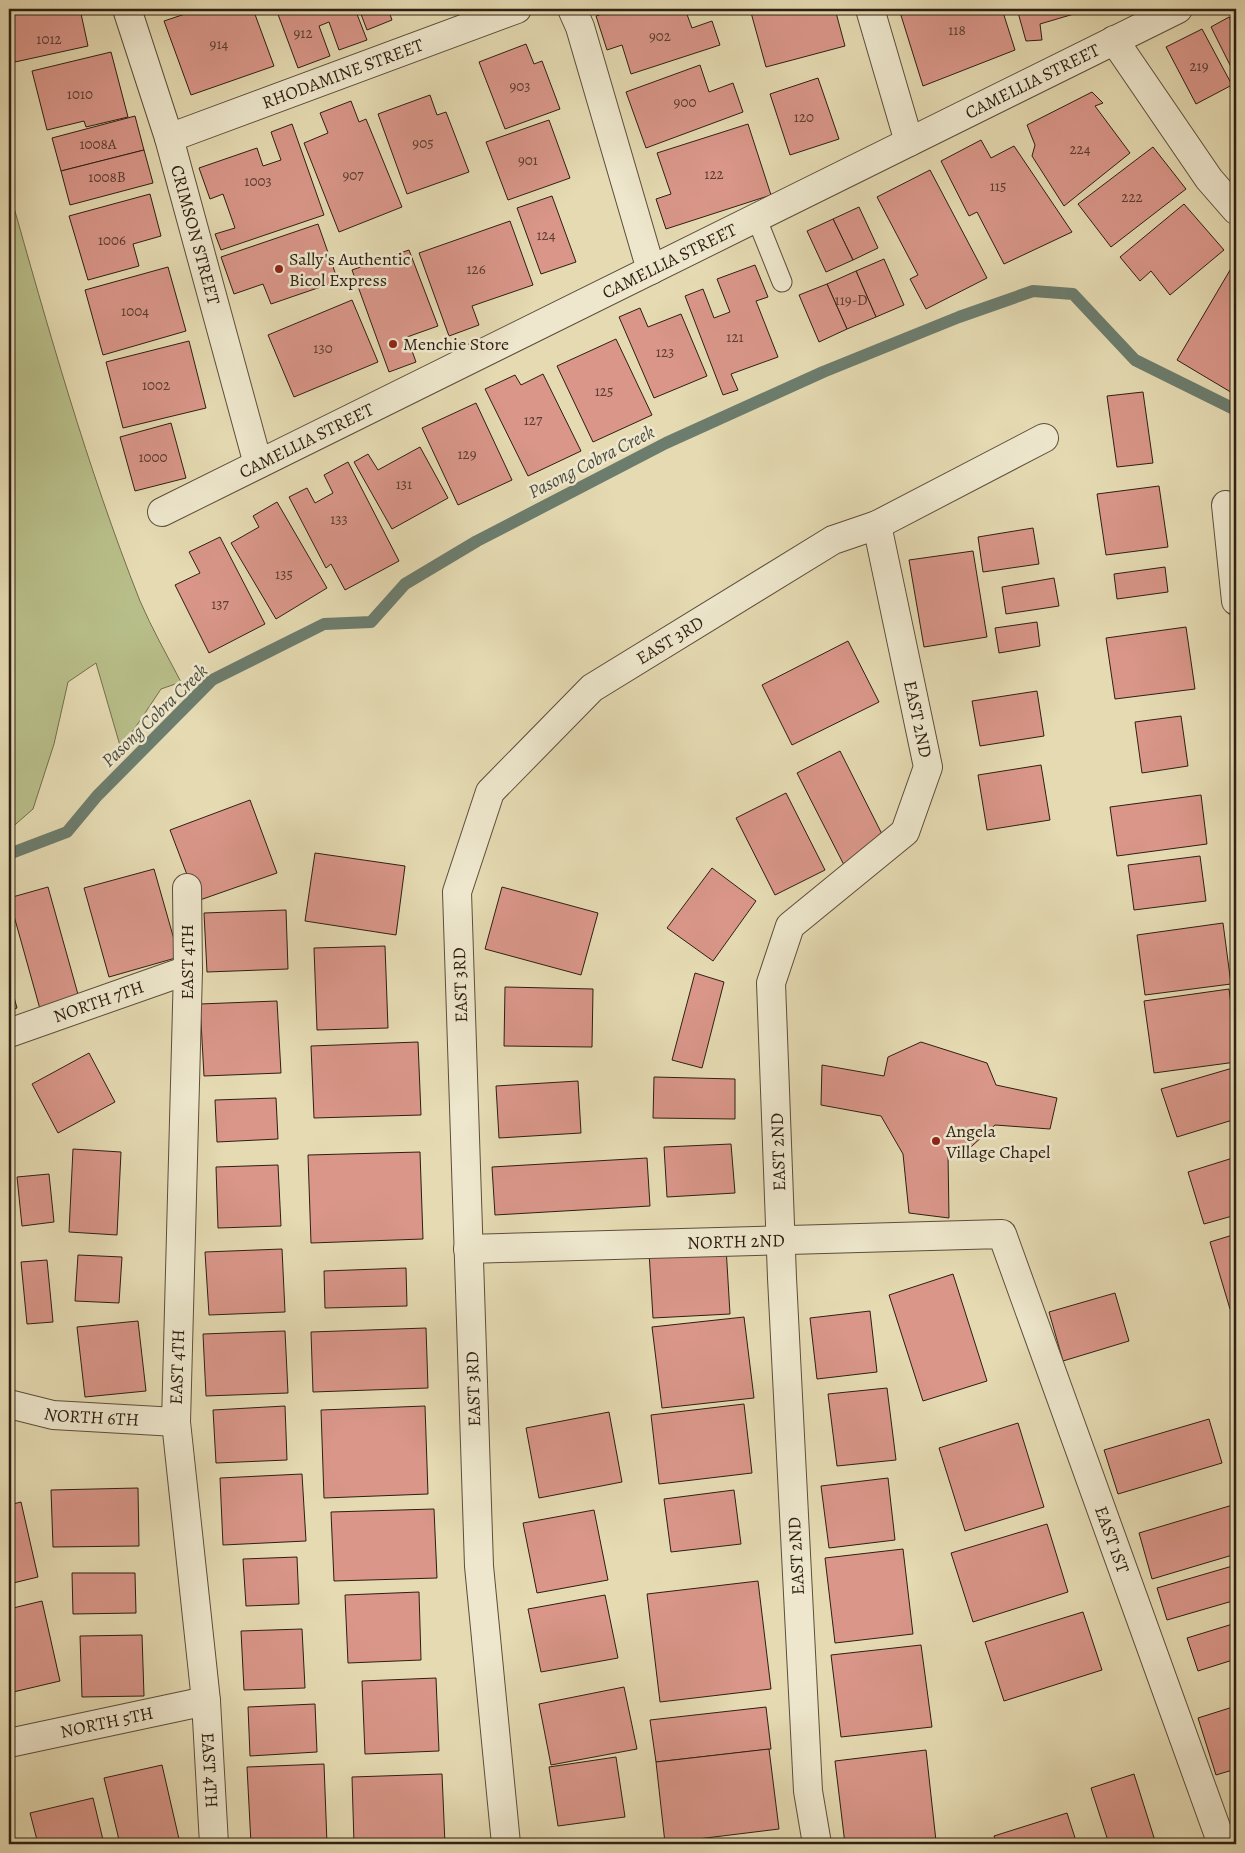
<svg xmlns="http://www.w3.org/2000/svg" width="1245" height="1853" font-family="Alegreya,serif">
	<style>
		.green { fill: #b8be89; stroke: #736e4e }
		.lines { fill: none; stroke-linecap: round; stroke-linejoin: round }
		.stream { stroke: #6c7d6e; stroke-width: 12 }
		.building { fill: #d99689; stroke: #2e1f12 }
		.service-casing { stroke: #5c4e3a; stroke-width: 21 }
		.minor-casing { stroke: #5c4e3a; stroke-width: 30 }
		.service { stroke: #eee7cd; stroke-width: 19 }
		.minor { stroke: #eee7cd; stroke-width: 28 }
		.poi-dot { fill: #8f2418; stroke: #eee7cd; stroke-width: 2 }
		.labels { text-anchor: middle; stroke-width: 5; stroke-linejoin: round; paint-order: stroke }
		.number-label { font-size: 15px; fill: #593d30 }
		.street-label { font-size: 18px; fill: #2e1f12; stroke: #eee7cd }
		.poi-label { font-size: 18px; fill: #2e1f12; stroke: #eee7cd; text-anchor: start }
		.water-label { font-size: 19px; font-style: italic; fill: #4d4e40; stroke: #eee7cd }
	</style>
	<rect width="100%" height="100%" fill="#e5dab2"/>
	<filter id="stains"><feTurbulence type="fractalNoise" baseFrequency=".004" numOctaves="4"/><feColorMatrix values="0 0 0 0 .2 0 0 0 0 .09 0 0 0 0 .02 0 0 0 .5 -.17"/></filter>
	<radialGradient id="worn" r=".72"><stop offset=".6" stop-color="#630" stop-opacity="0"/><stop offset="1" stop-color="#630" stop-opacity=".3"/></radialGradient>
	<path class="green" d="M 9,190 C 48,328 87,467 140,601 C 152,629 167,655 181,682 L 161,689 L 121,749 L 96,663 L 68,682 L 54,744 L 33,809 L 9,830 Z"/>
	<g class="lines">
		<path class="stream" d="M 9,854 L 67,832 L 97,796 L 212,680 L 324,624 L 371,622 L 405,584 L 477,541 L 666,443 L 823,372 L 959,317 L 1033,291 L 1073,294 L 1135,360 L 1236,410"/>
	</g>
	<g class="building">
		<path d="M 24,9 L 80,9 L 88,46 L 15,62 L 9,33 L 9,13 Z"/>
		<path d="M 200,9 L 253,9 L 274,66 L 191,95 L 164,21 Z"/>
		<path d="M 276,9 L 355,9 L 367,40 L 339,50 L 329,22 L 319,26 L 330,56 L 298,68 Z"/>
		<path d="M 359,9 L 388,9 L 392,20 L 367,30 Z"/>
		<path d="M 617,9 L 685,9 L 692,28 L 712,21 L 720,45 L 631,74 L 622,45 L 607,50 L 596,16 Z"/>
		<path d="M 750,9 L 835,9 L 845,46 L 766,67 Z"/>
		<path d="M 899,9 L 1002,9 L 1015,50 L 923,86 Z"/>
		<path d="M 1017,9 L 1083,9 L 1084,11 L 1040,24 L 1042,40 L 1026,41 Z"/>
		<path d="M 1229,17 L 1236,30 L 1236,77 L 1211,27 Z"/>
		<path d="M 1202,29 L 1232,85 L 1196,104 L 1166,47 Z"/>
		<path d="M 526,44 L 534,64 L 542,61 L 560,109 L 505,129 L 479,62 Z"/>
		<path d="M 111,52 L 128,117 L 86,127 L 84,121 L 47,130 L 32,71 Z"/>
		<path d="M 700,65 L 709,92 L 733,83 L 743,112 L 646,148 L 626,92 Z"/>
		<path d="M 818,78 L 839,139 L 790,155 L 770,94 Z"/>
		<path d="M 1092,92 L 1103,103 L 1095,106 L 1130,153 L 1064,206 L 1032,156 L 1035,145 L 1027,125 Z"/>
		<path d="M 430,95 L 437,115 L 446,112 L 469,172 L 407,194 L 378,114 Z"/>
		<path d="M 351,101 L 359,122 L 366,119 L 402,207 L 339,232 L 304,143 L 328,133 L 320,113 Z"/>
		<path d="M 135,116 L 144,150 L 61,171 L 52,138 Z"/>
		<path d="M 549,120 L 570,178 L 508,200 L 486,142 Z"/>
		<path d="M 292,124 L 324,215 L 221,250 L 215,234 L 235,228 L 223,194 L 210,199 L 199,168 L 257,148 L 263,166 L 281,160 L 271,132 Z"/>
		<path d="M 748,124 L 771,195 L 666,229 L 656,199 L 671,194 L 657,153 Z"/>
		<path d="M 981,140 L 991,158 L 1014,146 L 1072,232 L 1004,264 L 977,212 L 969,216 L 941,161 Z"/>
		<path d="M 1153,147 L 1186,189 L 1111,247 L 1078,204 Z"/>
		<path d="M 144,150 L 153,183 L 70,205 L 61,171 Z"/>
		<path d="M 930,170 L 987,278 L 926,309 L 910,279 L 918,275 L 877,197 Z"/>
		<path d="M 150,194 L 161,236 L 133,244 L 139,266 L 88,280 L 69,216 Z"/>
		<path d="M 552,196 L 576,262 L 541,274 L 517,208 Z"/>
		<path d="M 1184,204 L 1224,250 L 1170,295 L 1151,271 L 1140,281 L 1120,257 Z"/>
		<path d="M 859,207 L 878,248 L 853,260 L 833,219 Z"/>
		<path d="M 833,219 L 853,260 L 826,272 L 807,231 Z"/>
		<path d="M 510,221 L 533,285 L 472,306 L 479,325 L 449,336 L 419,253 Z"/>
		<path d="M 318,224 L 338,281 L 271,304 L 263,284 L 234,294 L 221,257 Z"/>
		<path d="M 409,250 L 438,326 L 407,337 L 416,362 L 389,372 L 352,270 Z"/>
		<path d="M 884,259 L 904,305 L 876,317 L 856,271 Z"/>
		<path d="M 1236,260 L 1236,390 L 1234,394 L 1177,360 Z"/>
		<path d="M 755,265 L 768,297 L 756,301 L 778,357 L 731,374 L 738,390 L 723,395 L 685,296 L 703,289 L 714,318 L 730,312 L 717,279 Z"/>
		<path d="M 168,267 L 186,331 L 103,355 L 85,290 Z"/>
		<path d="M 856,271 L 876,317 L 847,329 L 827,284 Z"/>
		<path d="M 827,284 L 847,329 L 819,342 L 799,295 Z"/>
		<path d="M 352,300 L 378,362 L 294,397 L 268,335 Z"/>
		<path d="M 640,308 L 648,327 L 681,314 L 707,376 L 654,398 L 619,317 Z"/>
		<path d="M 616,339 L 652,415 L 593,442 L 557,366 Z"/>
		<path d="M 189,341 L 206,408 L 123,428 L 106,362 Z"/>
		<path d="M 543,374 L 581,451 L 528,476 L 485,389 L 515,375 L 521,385 Z"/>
		<path d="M 1143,392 L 1153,463 L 1117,467 L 1107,396 Z"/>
		<path d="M 476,403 L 512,480 L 458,505 L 422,428 Z"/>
		<path d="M 171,423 L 186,478 L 135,491 L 120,437 Z"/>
		<path d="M 420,447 L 448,498 L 392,529 L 354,462 L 368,454 L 378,470 Z"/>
		<path d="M 348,462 L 399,561 L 345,590 L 331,564 L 326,568 L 289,497 L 307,488 L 315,503 L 333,493 L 324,475 Z"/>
		<path d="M 1159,486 L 1168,547 L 1106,555 L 1097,494 Z"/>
		<path d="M 277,502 L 327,588 L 276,619 L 231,543 L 259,527 L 253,516 Z"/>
		<path d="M 1033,528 L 1039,564 L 983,572 L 978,537 Z"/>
		<path d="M 220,537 L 265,624 L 209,653 L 175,585 L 200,573 L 189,552 Z"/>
		<path d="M 973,551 L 987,637 L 924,647 L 909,560 Z"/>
		<path d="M 1165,567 L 1168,592 L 1117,599 L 1114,574 Z"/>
		<path d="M 1054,578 L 1059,606 L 1006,614 L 1002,587 Z"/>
		<path d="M 1037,622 L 1040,646 L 999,653 L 995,628 Z"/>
		<path d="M 1186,627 L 1195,689 L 1115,699 L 1106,638 Z"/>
		<path d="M 848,641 L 879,702 L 792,745 L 762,685 Z"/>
		<path d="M 1037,691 L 1044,736 L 980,746 L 972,701 Z"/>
		<path d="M 1181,716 L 1188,766 L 1142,773 L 1135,722 Z"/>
		<path d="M 840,751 L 887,844 L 844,865 L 797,773 Z"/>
		<path d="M 1041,765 L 1050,820 L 987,830 L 978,775 Z"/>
		<path d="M 786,793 L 825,870 L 775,895 L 736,818 Z"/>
		<path d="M 1201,795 L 1207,844 L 1117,856 L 1110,807 Z"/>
		<path d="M 250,800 L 277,873 L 197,901 L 170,830 Z"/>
		<path d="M 315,853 L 405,866 L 396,935 L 305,921 Z"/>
		<path d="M 1200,856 L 1206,901 L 1134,910 L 1128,865 Z"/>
		<path d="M 712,868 L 756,901 L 713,961 L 667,928 Z"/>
		<path d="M 154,869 L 179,957 L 109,977 L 84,888 Z"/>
		<path d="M 48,887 L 79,998 L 40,1009 L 9,898 Z"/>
		<path d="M 502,887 L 598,913 L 581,975 L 485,949 Z"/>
		<path d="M 286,910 L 288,969 L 207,972 L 204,913 Z"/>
		<path d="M 1223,923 L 1231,984 L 1145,995 L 1137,935 Z"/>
		<path d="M 385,946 L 388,1028 L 317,1030 L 314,948 Z"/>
		<path d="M 695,973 L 724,982 L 702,1068 L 672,1060 Z"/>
		<path d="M 9,979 L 17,1008 L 9,1011 Z"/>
		<path d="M 505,987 L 593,989 L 592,1047 L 504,1046 Z"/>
		<path d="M 1229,989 L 1236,1045 L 1236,1062 L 1154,1073 L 1144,1001 Z"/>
		<path d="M 277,1001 L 281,1073 L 204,1076 L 200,1004 Z"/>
		<path d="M 418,1042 L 421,1115 L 314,1118 L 311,1046 Z"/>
		<path d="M 921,1042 L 987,1063 L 996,1085 L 1057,1098 L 1050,1129 L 995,1125 L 961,1156 L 948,1154 L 949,1218 L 909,1213 L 903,1154 L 881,1116 L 821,1105 L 822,1065 L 884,1076 L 888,1057 Z"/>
		<path d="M 89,1053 L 115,1102 L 58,1133 L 32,1084 Z"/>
		<path d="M 1236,1067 L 1236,1119 L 1177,1137 L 1161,1089 Z"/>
		<path d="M 654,1077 L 735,1079 L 735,1119 L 653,1118 Z"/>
		<path d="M 578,1081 L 581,1133 L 499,1138 L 496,1086 Z"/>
		<path d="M 276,1098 L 278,1139 L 217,1142 L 215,1100 Z"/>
		<path d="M 731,1144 L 735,1193 L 667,1197 L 664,1147 Z"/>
		<path d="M 73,1149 L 121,1152 L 117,1235 L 69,1232 Z"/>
		<path d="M 420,1152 L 423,1239 L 311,1243 L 308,1155 Z"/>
		<path d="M 1236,1157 L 1236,1215 L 1204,1224 L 1188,1172 Z"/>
		<path d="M 647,1158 L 650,1206 L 495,1215 L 492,1167 Z"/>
		<path d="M 278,1165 L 281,1226 L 218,1228 L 216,1167 Z"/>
		<path d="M 49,1174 L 54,1222 L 22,1226 L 17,1177 Z"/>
		<path d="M 1236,1234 L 1236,1307 L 1230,1309 L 1210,1242 Z"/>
		<path d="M 726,1247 L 730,1314 L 653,1318 L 649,1252 Z"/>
		<path d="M 282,1249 L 285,1312 L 209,1315 L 205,1252 Z"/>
		<path d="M 78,1255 L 122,1257 L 119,1303 L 75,1301 Z"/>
		<path d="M 47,1260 L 53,1322 L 27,1324 L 21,1262 Z"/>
		<path d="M 406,1268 L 407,1306 L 325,1308 L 324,1271 Z"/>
		<path d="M 953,1274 L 987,1381 L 923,1401 L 889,1295 Z"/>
		<path d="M 1115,1293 L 1129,1341 L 1063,1361 L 1049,1312 Z"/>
		<path d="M 870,1311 L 877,1372 L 817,1379 L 810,1318 Z"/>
		<path d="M 744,1317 L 754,1398 L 662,1408 L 652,1327 Z"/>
		<path d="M 138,1321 L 146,1391 L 85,1397 L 77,1327 Z"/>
		<path d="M 426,1328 L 428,1388 L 313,1392 L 311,1332 Z"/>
		<path d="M 285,1331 L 288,1393 L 206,1396 L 203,1334 Z"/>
		<path d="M 887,1388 L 896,1460 L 837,1466 L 828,1394 Z"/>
		<path d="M 744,1404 L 752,1473 L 659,1484 L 651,1415 Z"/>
		<path d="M 285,1406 L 287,1460 L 216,1463 L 213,1410 Z"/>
		<path d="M 425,1406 L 428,1494 L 324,1498 L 321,1410 Z"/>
		<path d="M 609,1412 L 622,1482 L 539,1498 L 526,1428 Z"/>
		<path d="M 1209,1419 L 1222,1463 L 1118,1494 L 1104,1450 Z"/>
		<path d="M 1018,1423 L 1044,1507 L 965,1531 L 939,1448 Z"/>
		<path d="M 302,1474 L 306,1541 L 223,1545 L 220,1478 Z"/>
		<path d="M 888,1478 L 895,1540 L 829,1548 L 821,1486 Z"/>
		<path d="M 138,1488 L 139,1546 L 53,1547 L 51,1490 Z"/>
		<path d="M 734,1490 L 741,1544 L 671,1552 L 664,1499 Z"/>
		<path d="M 21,1502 L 38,1577 L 9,1584 L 9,1505 Z"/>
		<path d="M 1236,1504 L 1236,1554 L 1152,1579 L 1139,1533 Z"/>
		<path d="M 434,1509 L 437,1578 L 334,1581 L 331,1512 Z"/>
		<path d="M 594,1510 L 608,1580 L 537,1593 L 523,1523 Z"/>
		<path d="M 1047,1524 L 1068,1592 L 973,1622 L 951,1553 Z"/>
		<path d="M 903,1549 L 913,1634 L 835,1643 L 825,1558 Z"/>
		<path d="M 297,1557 L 299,1604 L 246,1606 L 243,1559 Z"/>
		<path d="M 1236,1565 L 1236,1600 L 1167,1620 L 1157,1588 Z"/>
		<path d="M 72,1573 L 135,1573 L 136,1613 L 73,1614 Z"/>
		<path d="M 758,1581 L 771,1689 L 660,1702 L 647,1594 Z"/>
		<path d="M 419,1592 L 421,1660 L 348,1663 L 345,1595 Z"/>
		<path d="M 605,1595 L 618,1658 L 541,1672 L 528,1609 Z"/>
		<path d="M 42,1601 L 60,1681 L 9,1693 L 9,1609 Z"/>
		<path d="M 1083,1612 L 1102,1670 L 1004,1701 L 985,1642 Z"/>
		<path d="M 1236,1623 L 1236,1659 L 1198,1671 L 1187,1638 Z"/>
		<path d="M 302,1629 L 305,1688 L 244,1690 L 241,1631 Z"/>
		<path d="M 142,1635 L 144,1696 L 82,1697 L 80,1636 Z"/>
		<path d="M 921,1645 L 932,1727 L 841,1737 L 831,1655 Z"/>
		<path d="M 436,1678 L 439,1751 L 365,1754 L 362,1681 Z"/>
		<path d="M 624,1687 L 637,1749 L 551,1765 L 539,1704 Z"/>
		<path d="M 315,1704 L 317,1752 L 250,1756 L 248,1707 Z"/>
		<path d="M 1236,1706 L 1236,1769 L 1216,1775 L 1198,1718 Z"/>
		<path d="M 766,1707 L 771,1749 L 656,1762 L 650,1720 Z"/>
		<path d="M 769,1749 L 779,1829 L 665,1843 L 656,1762 Z"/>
		<path d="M 926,1750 L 936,1841 L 911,1844 L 845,1844 L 835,1761 Z"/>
		<path d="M 616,1757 L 625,1817 L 558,1826 L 549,1767 Z"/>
		<path d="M 324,1764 L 327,1844 L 251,1844 L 247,1767 Z"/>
		<path d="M 162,1765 L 179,1839 L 156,1844 L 120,1844 L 104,1778 Z"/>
		<path d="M 442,1774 L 445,1844 L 354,1844 L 352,1777 Z"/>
		<path d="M 1134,1774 L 1156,1844 L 1109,1844 L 1091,1788 Z"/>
		<path d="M 93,1798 L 104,1844 L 38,1844 L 30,1813 Z"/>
		<path d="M 1067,1813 L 1077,1844 L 997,1844 L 994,1836 Z"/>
	</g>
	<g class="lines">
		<g class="service-casing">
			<path id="service" d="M 756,217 L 782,282"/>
		</g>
		<g class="minor-casing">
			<g id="minor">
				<path id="s1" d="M 127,9 L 169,138 L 258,464"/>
				<path d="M 572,9 L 580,27 L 651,270"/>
				<path d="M 870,9 L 909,142"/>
				<path d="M 1114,40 L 1209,179 L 1236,210"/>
				<path id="s2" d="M 169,138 L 517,9"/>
				<path d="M 1226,505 L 1236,601"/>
				<path id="s3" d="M 162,512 L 1178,9"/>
				<path id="s4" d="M 187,888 L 188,970 L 176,1422 L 206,1701 L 214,1844"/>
				<path id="s5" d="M 9,1033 L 188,970"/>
				<path id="s6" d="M 468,1249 L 1002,1234 L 1222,1844"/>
				<path id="s7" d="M 9,1404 L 53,1415 L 176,1422"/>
				<path id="s8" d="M 9,1743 L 206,1701"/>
				<path id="s9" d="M 506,1844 L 479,1566 L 457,892 L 490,792 L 592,688 L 833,540 L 877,525 L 1044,438"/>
				<path d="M 817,1844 L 808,1791 L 782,1278 L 771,983 L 790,926 L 905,832 L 928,767 L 877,525"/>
			</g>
		</g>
		<use href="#service" class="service"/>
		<use href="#minor" class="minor"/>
	</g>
	<g class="poi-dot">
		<circle cx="279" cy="269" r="5"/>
		<circle cx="393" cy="344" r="5"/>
		<circle cx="936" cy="1141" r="5"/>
	</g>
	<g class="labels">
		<g class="number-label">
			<text x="957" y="35">118</text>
			<text x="303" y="38">912</text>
			<text x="660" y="41">902</text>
			<text x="49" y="44">1012</text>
			<text x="219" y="49">914</text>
			<text x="1199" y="71">219</text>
			<text x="520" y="91">903</text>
			<text x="80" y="99">1010</text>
			<text x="685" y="107">900</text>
			<text x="804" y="122">120</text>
			<text x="423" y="148">905</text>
			<text x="98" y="149">1008A</text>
			<text x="1080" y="154">224</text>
			<text x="528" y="165">901</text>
			<text x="714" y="179">122</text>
			<text x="353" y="180">907</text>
			<text x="107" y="182">1008B</text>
			<text x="258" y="186">1003</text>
			<text x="998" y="191">115</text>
			<text x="1132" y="202">222</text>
			<text x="546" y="240">124</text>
			<text x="112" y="245">1006</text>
			<text x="476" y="274">126</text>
			<text x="851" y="305">119-D</text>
			<text x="135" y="316">1004</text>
			<text x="735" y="342">121</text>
			<text x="323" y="353">130</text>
			<text x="665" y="357">123</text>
			<text x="156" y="390">1002</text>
			<text x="604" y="396">125</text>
			<text x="533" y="425">127</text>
			<text x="467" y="459">129</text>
			<text x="153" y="462">1000</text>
			<text x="404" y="489">131</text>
			<text x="339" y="524">133</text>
			<text x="284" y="579">135</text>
			<text x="220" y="609">137</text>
		</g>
		<g class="street-label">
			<text dy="6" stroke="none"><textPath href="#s2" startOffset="185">RHODAMINE STREET</textPath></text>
			<text dy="6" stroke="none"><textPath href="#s3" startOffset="971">CAMELLIA STREET</textPath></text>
			<text dy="6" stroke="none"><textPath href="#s1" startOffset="236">CRIMSON STREET</textPath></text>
			<text dy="6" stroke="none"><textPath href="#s3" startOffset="566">CAMELLIA STREET</textPath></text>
			<text dy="6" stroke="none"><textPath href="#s3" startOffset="161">CAMELLIA STREET</textPath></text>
			<text dy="6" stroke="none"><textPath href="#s9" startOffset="1296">EAST 3RD</textPath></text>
			<text transform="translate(918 719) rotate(78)" y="6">EAST 2ND</text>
			<text transform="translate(187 962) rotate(-90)" y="6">EAST 4TH</text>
			<text transform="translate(460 985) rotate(-92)" y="6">EAST 3RD</text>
			<text dy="6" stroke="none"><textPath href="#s5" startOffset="95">NORTH 7TH</textPath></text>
			<text transform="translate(778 1152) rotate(-92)" y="6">EAST 2ND</text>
			<text dy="6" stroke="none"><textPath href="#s6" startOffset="268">NORTH 2ND</textPath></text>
			<text transform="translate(177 1367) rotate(-88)" y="6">EAST 4TH</text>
			<text transform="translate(473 1389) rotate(-92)" y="6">EAST 3RD</text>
			<text dy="6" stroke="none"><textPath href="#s7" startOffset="84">NORTH 6TH</textPath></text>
			<text dy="6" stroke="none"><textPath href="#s6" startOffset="859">EAST 1ST</textPath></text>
			<text transform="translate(796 1556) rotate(-93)" y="6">EAST 2ND</text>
			<text dy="6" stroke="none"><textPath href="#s8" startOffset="100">NORTH 5TH</textPath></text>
			<text dy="6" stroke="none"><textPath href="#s4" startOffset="884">EAST 4TH</textPath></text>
		</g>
		<g class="poi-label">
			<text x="289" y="265">Sally's Authentic<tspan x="289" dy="21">Bicol Express</tspan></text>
			<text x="403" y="350">Menchie Store</text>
			<text x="946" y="1137">Angela<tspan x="946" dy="21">Village Chapel</tspan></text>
		</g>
		<g class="water-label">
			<text transform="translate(591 461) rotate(-27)" y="7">Pasong Cobra Creek</text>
			<text transform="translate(154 715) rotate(-44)" y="7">Pasong Cobra Creek</text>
		</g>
	</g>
	<rect width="1245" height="1853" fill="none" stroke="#e5dab2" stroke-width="30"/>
	<rect x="10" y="10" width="1225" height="1833" fill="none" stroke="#2e1f12" stroke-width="2.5"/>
	<rect x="15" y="15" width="1215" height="1823" fill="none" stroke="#2e1f12"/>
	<rect width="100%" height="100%" filter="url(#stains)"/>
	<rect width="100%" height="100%" fill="url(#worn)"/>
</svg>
